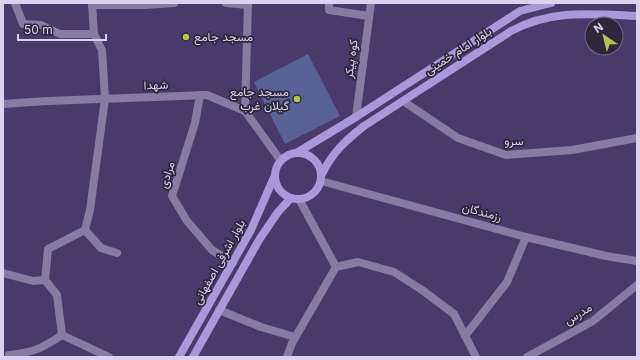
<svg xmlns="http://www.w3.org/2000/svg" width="640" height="360" font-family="Inter,Vazirmatn,sans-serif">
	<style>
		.building { fill: #596195 }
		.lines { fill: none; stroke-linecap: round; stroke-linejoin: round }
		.minor { stroke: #867ca3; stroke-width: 8 }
		.tertiary { stroke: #867ca3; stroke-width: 8 }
		.secondary { stroke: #aa99d8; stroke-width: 8 }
		.poi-dot { fill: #b2c34c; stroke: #2d273e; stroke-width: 1.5 }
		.labels { text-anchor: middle; stroke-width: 3.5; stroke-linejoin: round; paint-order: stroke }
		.poi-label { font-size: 12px; fill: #d9d2f0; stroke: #2d273e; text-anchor: start }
		.street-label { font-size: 12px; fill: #d9d2f0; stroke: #2d273e }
	</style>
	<rect width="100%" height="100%" fill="#493a6c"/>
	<path class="building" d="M 308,54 L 340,116 L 285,144 L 254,82 Z"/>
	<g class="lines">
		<g class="minor">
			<path d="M 15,3 L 23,24 L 41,25 L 60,34 L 94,34"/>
			<path d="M 226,3 L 248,5"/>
			<path d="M 329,3 L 329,10 L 369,16"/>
			<path d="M 92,5 L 144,5 L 174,3"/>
			<path d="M 200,95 L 195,123 L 172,196 L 187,221 L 212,250 L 233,263"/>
			<path d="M 356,117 L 371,3"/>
			<path d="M 85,230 L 101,248 L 117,253"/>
			<path d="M 3,273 L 33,281 L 45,280 L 57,295 L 62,335 L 109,357"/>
			<path d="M 45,280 L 48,249 L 85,230 L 90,210 L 105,99 L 102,50 L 94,34 L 92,3"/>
			<path d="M 9,355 C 34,352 41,349 62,335"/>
		</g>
		<g class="tertiary">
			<path d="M 403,101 L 458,138 L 506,155 L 572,150 L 637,138"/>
			<path d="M 3,104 L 47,101 L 207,95 L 245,111 L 281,161"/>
			<path d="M 245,111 L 248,3"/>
			<path d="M 321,181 L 526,237 L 606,256 L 637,261"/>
			<path d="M 299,199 L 336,267"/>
			<path d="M 219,310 L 261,327 L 295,337"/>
			<path d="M 465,336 L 507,282 L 526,237"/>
			<path d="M 287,357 L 292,343 L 336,267 L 358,262 L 394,272 L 422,290 L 454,314 L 476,357"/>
			<path d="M 527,357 L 593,321 L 637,285"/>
		</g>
		<g class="secondary">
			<path d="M 298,152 L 356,117 L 520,11 L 551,3"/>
			<circle cx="298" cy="176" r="23"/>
			<path d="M 322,174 C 332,153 346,140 364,126 L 511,31 C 552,9 592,14 637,16"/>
			<path d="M 179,357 L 251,230 L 275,175"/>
			<path d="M 193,357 L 259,240 L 278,212 L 291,198"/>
		</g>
	</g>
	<g class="poi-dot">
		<circle cx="186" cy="37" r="4"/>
		<circle cx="297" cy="99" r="4"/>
	</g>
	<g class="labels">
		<g class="poi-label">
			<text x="194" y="41">مسجد جامع</text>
			<text x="289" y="96" text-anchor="end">مسجد جامع<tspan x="289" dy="14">گیلان غرب</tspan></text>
		</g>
		<g class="street-label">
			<text transform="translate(458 51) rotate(-33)" y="4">بلوار امام خمینی</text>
			<text transform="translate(351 59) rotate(-82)" y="4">کوه پیکر</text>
			<text transform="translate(156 85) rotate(-2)" y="4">شهدا</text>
			<text transform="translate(514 141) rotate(1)" y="4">سرو</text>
			<text transform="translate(167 175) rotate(-73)" y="4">مرادی</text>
			<text transform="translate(482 212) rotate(15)" y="4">رزمندگان</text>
			<text transform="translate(219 262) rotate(-61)" y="4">بلوار اشرفی اصفهانی</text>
			<text transform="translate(578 314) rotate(-31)" y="4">مدرس</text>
		</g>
	</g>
	<rect width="640" height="360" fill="none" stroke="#d9d2f0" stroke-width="8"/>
	<g transform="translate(604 36) rotate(325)"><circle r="19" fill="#2d273e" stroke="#726b85"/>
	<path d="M0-3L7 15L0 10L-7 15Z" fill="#b2c34c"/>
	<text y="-6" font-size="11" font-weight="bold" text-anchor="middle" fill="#d9d2f0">N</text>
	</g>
	<path d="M18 34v6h88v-6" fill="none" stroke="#d9d2f0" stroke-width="2"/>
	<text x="24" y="34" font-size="12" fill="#d9d2f0" stroke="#2d273e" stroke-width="3" paint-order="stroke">50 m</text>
</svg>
